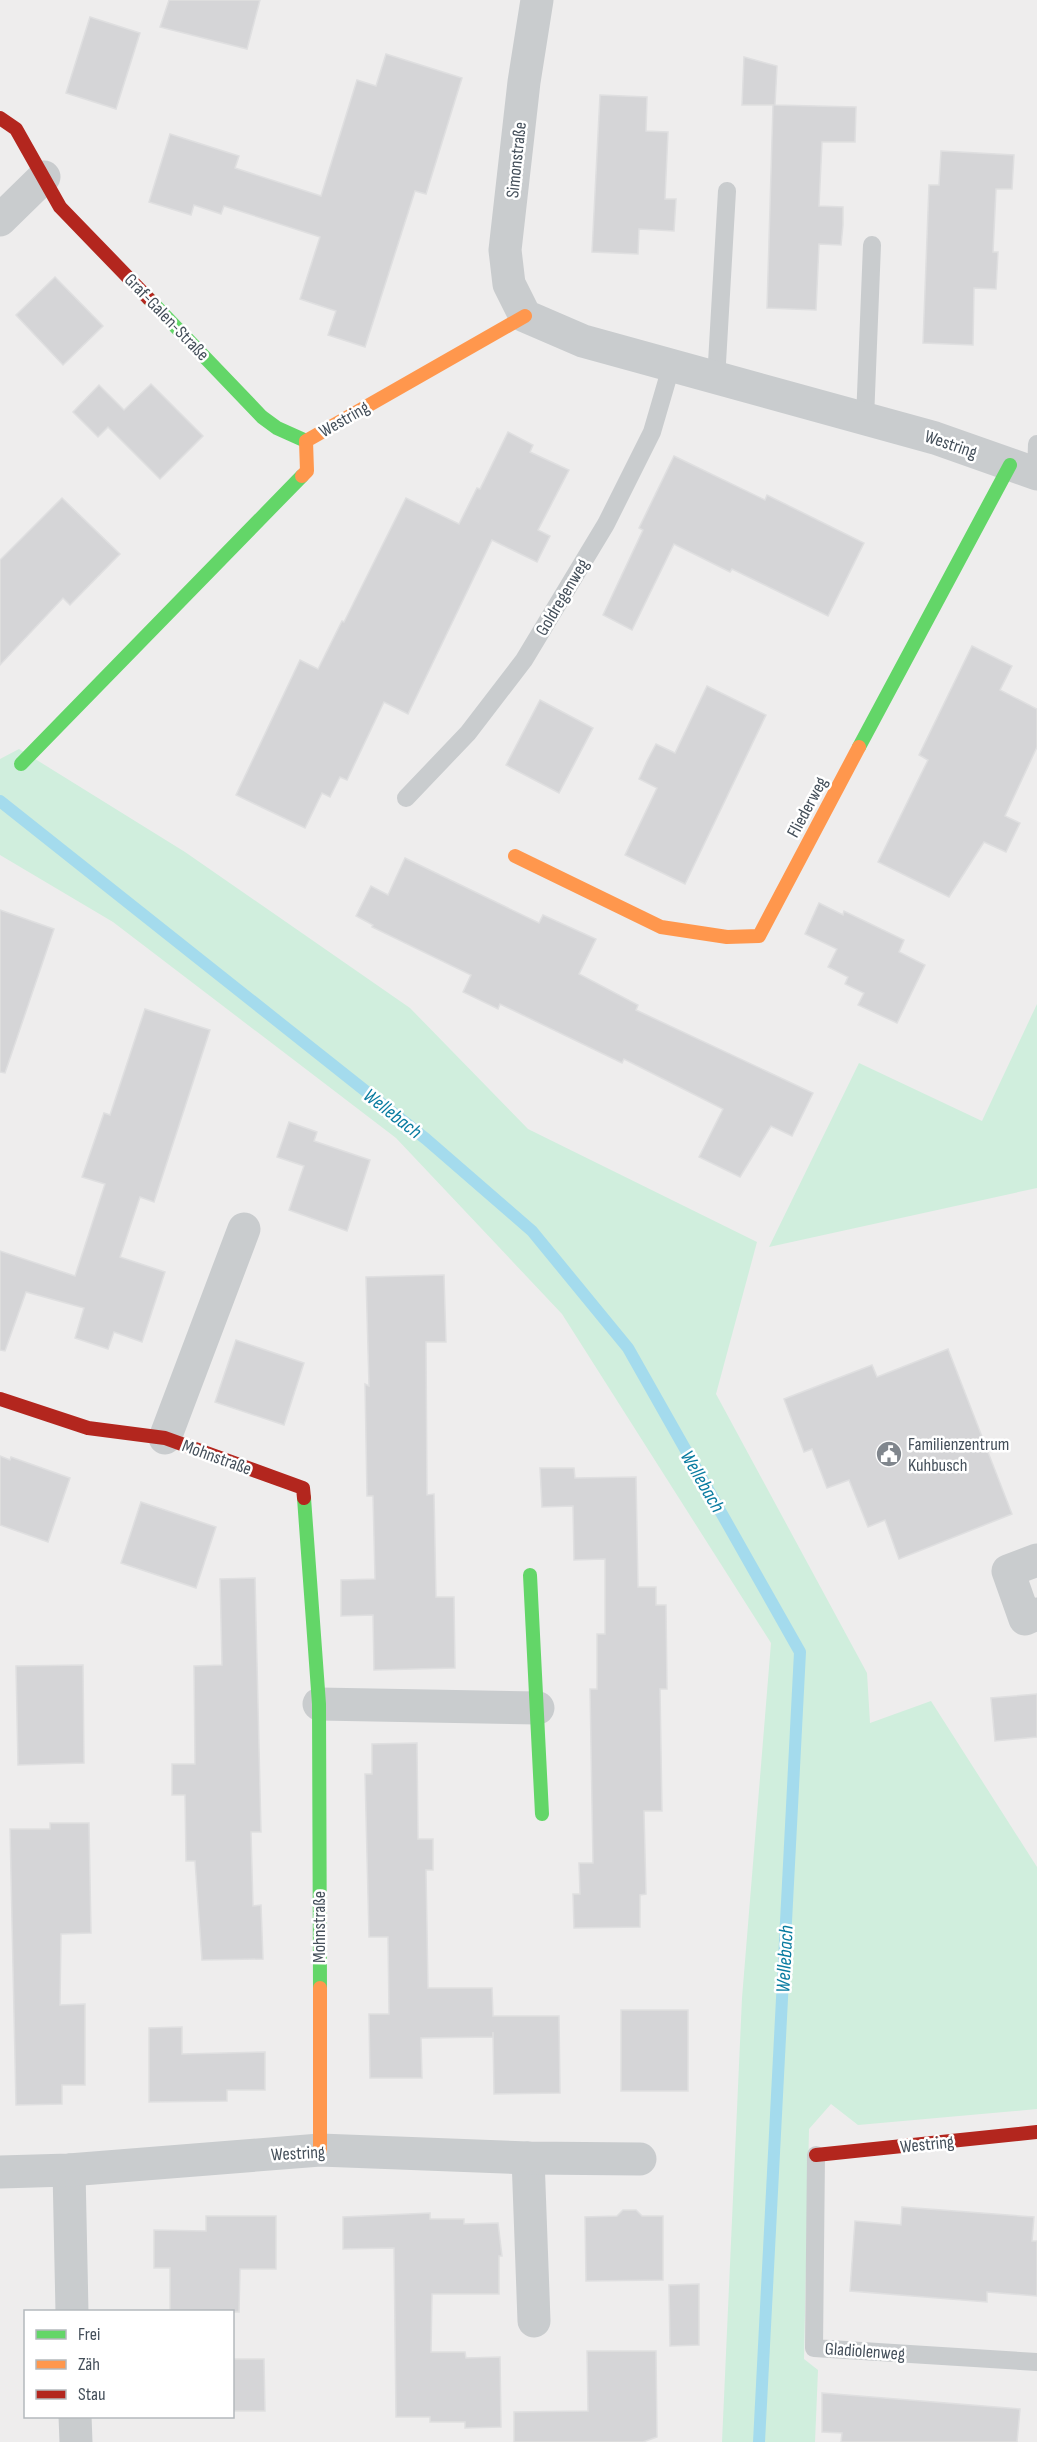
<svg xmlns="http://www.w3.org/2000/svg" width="1037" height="2442" font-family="'Sofia Sans Condensed',sans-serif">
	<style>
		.green { fill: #d0eedd }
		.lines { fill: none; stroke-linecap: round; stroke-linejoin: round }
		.stream { stroke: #a4dbed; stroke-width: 12 }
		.building { fill: #d5d5d7; stroke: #dfdfe0; stroke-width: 1.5 }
		.lane { stroke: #c9ccce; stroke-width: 18 }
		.street { stroke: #c9ccce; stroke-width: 33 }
		.fast { stroke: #63d668; stroke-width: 14 }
		.slow { stroke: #ff974d; stroke-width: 14 }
		.jam { stroke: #b3261e; stroke-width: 14 }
		.labels { text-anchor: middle; stroke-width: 5; stroke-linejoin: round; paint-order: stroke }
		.street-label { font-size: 18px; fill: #444f5a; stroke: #fff }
		.poi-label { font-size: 18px; fill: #444f5a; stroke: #fff; text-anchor: start }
		.water-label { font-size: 20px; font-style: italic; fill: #097ba0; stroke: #fff }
	</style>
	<rect width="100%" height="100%" fill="#eeeded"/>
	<g class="green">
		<path d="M 19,749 L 185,852 L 410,1008 L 528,1129 L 757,1242 L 716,1394 L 867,1673 L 870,1723 L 931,1701 L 1037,1867 L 1037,2109 L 858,2125 L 831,2104 L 809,2129 L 804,2359 L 818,2370 L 815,2442 L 722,2442 L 742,1998 L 771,1643 L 562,1314 L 396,1138 L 113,922 L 0,855 L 0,759 Z"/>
		<path d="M 1037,1004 L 1037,1188 L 769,1247 L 859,1063 L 982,1121 Z"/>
	</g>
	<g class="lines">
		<path class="stream" d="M 0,801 L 426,1139 L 532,1231 L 628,1348 L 800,1652 L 759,2442"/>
	</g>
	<g class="building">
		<path d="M 169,0 L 260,0 L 247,49 L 160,27 Z"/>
		<path d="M 90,17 L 140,33 L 116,109 L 66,93 Z"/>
		<path d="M 386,54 L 462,78 L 426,194 L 415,191 L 365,347 L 328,335 L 336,311 L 300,299 L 320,237 L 224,206 L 221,214 L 194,205 L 191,215 L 149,202 L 170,134 L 239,156 L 235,168 L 321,196 L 357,80 L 376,86 Z"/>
		<path d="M 744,57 L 777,66 L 775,105 L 856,107 L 855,142 L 822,142 L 819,206 L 843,207 L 843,225 L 841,245 L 819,244 L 816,310 L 767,308 L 773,105 L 742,105 Z"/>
		<path d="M 600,95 L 647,97 L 646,131 L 668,132 L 665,199 L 676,199 L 674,231 L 639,229 L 638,254 L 592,252 Z"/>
		<path d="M 941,151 L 1014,155 L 1012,189 L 996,189 L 993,252 L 998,252 L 996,289 L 974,288 L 973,345 L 923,343 L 929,185 L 939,185 Z"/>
		<path d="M 55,277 L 103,326 L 63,365 L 16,315 Z"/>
		<path d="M 151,384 L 203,436 L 160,479 L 108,427 L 98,437 L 73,412 L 99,385 L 124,410 Z"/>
		<path d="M 508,432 L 533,445 L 530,452 L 569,470 L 538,530 L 550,536 L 537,562 L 492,540 L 408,714 L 384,702 L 347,780 L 340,777 L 330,797 L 322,793 L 305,828 L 236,795 L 300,660 L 318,669 L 342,621 L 344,622 L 406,498 L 459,524 L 477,488 L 480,489 Z"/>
		<path d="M 674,456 L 765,500 L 767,495 L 864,543 L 828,616 L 732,569 L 730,572 L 674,544 L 632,630 L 603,615 L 643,530 L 639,528 Z"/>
		<path d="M 62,498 L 120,554 L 70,605 L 63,598 L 0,665 L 0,560 Z"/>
		<path d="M 972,646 L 1012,666 L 1000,690 L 1037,709 L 1037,747 L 1005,816 L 1020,823 L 1006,852 L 984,842 L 949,897 L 878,862 L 928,760 L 919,755 Z"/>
		<path d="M 707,686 L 766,715 L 685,884 L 625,855 L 657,788 L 639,779 L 647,761 L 656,744 L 675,753 Z"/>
		<path d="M 540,700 L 593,728 L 559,793 L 506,765 Z"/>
		<path d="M 405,858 L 539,923 L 543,915 L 596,939 L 579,974 L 638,1005 L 636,1010 L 813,1093 L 792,1136 L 771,1126 L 740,1177 L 699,1157 L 723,1109 L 624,1059 L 622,1063 L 500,1004 L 498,1009 L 463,992 L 471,975 L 372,927 L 373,925 L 356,916 L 371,886 L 388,895 Z"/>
		<path d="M 819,903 L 843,915 L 844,911 L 904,940 L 899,952 L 925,965 L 897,1023 L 858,1005 L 864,993 L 845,984 L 848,977 L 828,967 L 837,949 L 805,934 Z"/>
		<path d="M 0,910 L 54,929 L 5,1073 L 0,1072 Z"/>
		<path d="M 145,1009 L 210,1030 L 154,1202 L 140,1197 L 120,1257 L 165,1272 L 142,1342 L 114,1332 L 108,1349 L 75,1338 L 84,1308 L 26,1292 L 5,1351 L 0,1350 L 0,1251 L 75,1276 L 105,1184 L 82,1177 L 104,1113 L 110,1115 Z"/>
		<path d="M 289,1122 L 317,1132 L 314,1141 L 370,1160 L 347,1231 L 289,1210 L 304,1166 L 277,1157 Z"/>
		<path d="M 444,1275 L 446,1342 L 426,1342 L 427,1495 L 434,1494 L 436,1597 L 454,1597 L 455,1668 L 374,1670 L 373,1615 L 341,1616 L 341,1580 L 375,1579 L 373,1496 L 367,1496 L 365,1384 L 369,1386 L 366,1277 Z"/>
		<path d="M 236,1340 L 304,1363 L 284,1425 L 215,1402 Z"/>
		<path d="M 948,1349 L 1012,1514 L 899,1559 L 885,1520 L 868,1527 L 849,1480 L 827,1488 L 812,1449 L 804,1452 L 784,1399 L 872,1365 L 877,1377 Z"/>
		<path d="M 0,1456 L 10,1460 L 11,1457 L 70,1478 L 48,1542 L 0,1525 Z"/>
		<path d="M 540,1468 L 574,1468 L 575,1478 L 636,1477 L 638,1587 L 656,1587 L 656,1605 L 666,1605 L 667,1689 L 660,1689 L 662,1811 L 644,1811 L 646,1894 L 640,1895 L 640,1927 L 574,1928 L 573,1894 L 580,1894 L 579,1863 L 593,1863 L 590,1689 L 597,1689 L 597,1634 L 605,1634 L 605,1559 L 574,1560 L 573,1506 L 542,1507 Z"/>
		<path d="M 141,1502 L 216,1527 L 196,1588 L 121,1563 Z"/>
		<path d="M 255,1578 L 261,1832 L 251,1832 L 253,1906 L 261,1905 L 263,1959 L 202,1960 L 195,1861 L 186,1861 L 185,1795 L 172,1795 L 172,1764 L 195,1764 L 194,1666 L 222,1665 L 220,1579 Z"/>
		<path d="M 83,1665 L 84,1763 L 18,1765 L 16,1666 Z"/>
		<path d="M 1037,1694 L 1037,1737 L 995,1741 L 991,1698 Z"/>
		<path d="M 417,1743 L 418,1839 L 433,1839 L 433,1870 L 426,1870 L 428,1988 L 492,1988 L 493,2016 L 559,2016 L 560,2093 L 494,2094 L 493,2032 L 493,2037 L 421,2038 L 422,2078 L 370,2078 L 369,2014 L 389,2014 L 388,1937 L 369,1937 L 365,1774 L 372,1774 L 372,1744 Z"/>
		<path d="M 50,1823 L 89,1823 L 91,1933 L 61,1934 L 60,2005 L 85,2004 L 85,2085 L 62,2085 L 62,2104 L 16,2105 L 10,1829 L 50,1829 Z"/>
		<rect x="621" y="2010" width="67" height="81"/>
		<path d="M 182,2027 L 182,2054 L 265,2052 L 265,2090 L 227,2090 L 227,2101 L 149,2102 L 149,2028 Z"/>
		<path d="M 902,2207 L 1034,2217 L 1032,2241 L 1037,2241 L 1037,2296 L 987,2292 L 987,2302 L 850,2291 L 855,2221 L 901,2225 Z"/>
		<path d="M 623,2210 L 636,2210 L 642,2216 L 663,2216 L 663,2280 L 586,2281 L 585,2217 L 617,2216 Z"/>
		<path d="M 430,2213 L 430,2219 L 464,2219 L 464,2224 L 498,2223 L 502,2256 L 499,2256 L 499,2294 L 432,2294 L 431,2352 L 465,2352 L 466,2358 L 500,2357 L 501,2427 L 465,2428 L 465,2422 L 430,2422 L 430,2417 L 396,2417 L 394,2248 L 343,2249 L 343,2217 Z"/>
		<path d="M 206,2216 L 276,2216 L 276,2269 L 240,2269 L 239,2312 L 170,2312 L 170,2268 L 154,2268 L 154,2230 L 206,2231 Z"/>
		<path d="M 699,2284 L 699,2345 L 670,2346 L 669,2285 Z"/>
		<path d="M 587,2351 L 656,2351 L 657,2437 L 643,2442 L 514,2442 L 514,2412 L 588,2411 Z"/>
		<path d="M 232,2359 L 264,2359 L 265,2411 L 232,2411 Z"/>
		<path d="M 822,2393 L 1020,2409 L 1017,2442 L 841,2442 L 842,2433 L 822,2432 Z"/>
	</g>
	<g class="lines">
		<g class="lane">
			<path d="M 716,380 L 727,191"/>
			<path d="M 865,419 L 872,245"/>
			<path d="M 1036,473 L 1037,444"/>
			<path d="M 406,798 L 468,733 L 524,660 L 606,524 L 652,432 L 671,367"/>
			<path d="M 816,2155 L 814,2348 L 1037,2362"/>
		</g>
		<g class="street">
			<path d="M 537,0 L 524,82 L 505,250 L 509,284 L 525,316 L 583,341 L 935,438 L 1037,474"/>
			<path d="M 0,220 L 44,177"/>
			<path d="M 165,1438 L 244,1229"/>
			<path d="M 1037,1560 L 1008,1571 L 1025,1619 L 1037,1614"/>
			<path d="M 319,1704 L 538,1708"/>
			<path d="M 528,2158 L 534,2321"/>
			<path d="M 69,2170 L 72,2312"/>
			<path d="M 0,2172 L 69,2170 L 320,2150 L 528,2158 L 640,2159"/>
			<path d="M 75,2416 L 76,2442"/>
		</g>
		<g class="fast">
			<path d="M 149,299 L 262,417 L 277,428 L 306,441"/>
			<path d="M 859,747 L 1010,465"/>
			<path d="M 21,764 L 302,476"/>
			<path d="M 304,1498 L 319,1704 L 320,1988"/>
			<path d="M 530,1575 L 542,1814"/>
		</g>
		<g class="slow">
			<path d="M 302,476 L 307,471 L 306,441 L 525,316"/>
			<path d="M 515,856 L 661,927 L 727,937 L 759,936 L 859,747"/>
			<path d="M 320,1988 L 320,2150"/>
		</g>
		<g class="jam">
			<path d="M 0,118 L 16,129 L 60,207 L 149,299"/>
			<path d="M 0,1399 L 88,1428 L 165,1438 L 303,1488 L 304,1498"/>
			<path d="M 816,2155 L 1037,2132"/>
		</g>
	</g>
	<defs>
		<g id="civic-disc" transform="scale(1.35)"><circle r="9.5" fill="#80868d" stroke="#fff"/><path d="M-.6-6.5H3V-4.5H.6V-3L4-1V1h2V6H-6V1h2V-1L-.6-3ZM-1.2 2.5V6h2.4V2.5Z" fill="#fff"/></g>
	</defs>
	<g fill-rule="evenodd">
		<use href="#civic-disc" x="889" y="1454"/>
	</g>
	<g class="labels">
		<g class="street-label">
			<text transform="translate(516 160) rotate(-84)" y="6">Simonstraße</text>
			<text transform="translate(167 317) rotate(46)" y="6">Graf-Galen-Straße</text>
			<text transform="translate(344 419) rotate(-30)" y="6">Westring</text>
			<text transform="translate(951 444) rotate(19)" y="6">Westring</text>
			<text transform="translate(562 597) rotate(-59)" y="6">Goldregenweg</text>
			<text transform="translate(807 807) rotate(-62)" y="6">Fliederweg</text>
			<text transform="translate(217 1457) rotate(20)" y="6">Mohnstraße</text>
			<text transform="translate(319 1927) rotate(-90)" y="6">Mohnstraße</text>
			<text transform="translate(927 2144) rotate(-6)" y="6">Westring</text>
			<text transform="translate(298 2153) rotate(-3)" y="6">Westring</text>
			<text transform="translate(865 2351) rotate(4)" y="6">Gladiolenweg</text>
		</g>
		<g class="poi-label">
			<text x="908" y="1450">Familienzentrum<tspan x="908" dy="21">Kuhbusch</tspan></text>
		</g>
		<g class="water-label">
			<text transform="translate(393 1113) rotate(38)" y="7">Wellebach</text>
			<text transform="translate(703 1481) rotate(60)" y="7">Wellebach</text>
			<text transform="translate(784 1959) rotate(-87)" y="7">Wellebach</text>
		</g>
	</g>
	<rect x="24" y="2310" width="210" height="108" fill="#ffffff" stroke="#b4b9bd" stroke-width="1.5"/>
	<rect x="36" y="2330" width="30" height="9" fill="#63d668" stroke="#b4b9bd" stroke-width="1.5"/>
	<text x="78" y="2340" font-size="18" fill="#444f5a">Frei</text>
	<rect x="36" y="2360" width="30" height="9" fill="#ff974d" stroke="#b4b9bd" stroke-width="1.5"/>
	<text x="78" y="2370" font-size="18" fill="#444f5a">Zäh</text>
	<rect x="36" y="2390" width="30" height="9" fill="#b3261e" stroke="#b4b9bd" stroke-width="1.5"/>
	<text x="78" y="2400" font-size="18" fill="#444f5a">Stau</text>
</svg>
